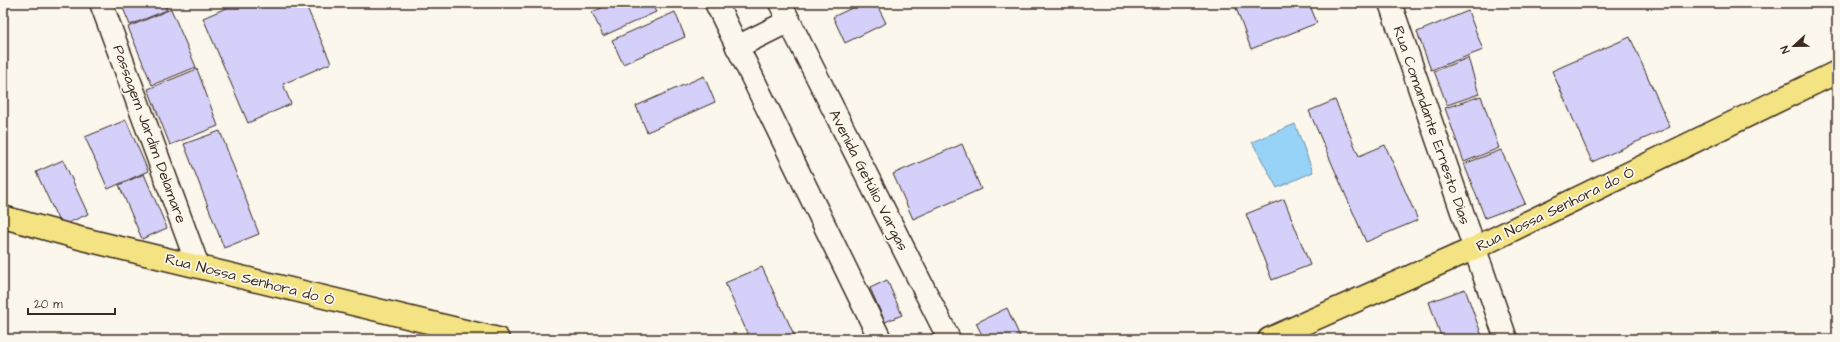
<svg xmlns="http://www.w3.org/2000/svg" width="1840" height="342" font-family="'Architects Daughter',sans-serif">
	<style>
		.water { fill: #97d2f7; stroke: #728fa0 }
		.building { fill: #d4d0f9; stroke: #3b2a1e }
		.lines { fill: none; stroke-linecap: round; stroke-linejoin: round }
		.minor-casing { stroke: #3b2a1e; stroke-width: 25 }
		.major-casing { stroke: #3b2a1e; stroke-width: 25 }
		.minor { stroke: #fbf7ec; stroke-width: 22 }
		.major { stroke: #f4e382; stroke-width: 22 }
		.labels { text-anchor: middle; stroke-width: 3.5; stroke-linejoin: round; paint-order: stroke }
		.street-label { font-size: 15px; fill: #3b2a1e; stroke: #fbf7ec }
	</style>
	<rect width="100%" height="100%" fill="#fbf7ec"/>
	<filter id="ink" filterUnits="userSpaceOnUse"><feTurbulence type="fractalNoise" baseFrequency=".025" numOctaves="2"/><feDisplacementMap in="SourceGraphic" scale="8" xChannelSelector="R" yChannelSelector="G"/><feConvolveMatrix kernelMatrix="1 2 1 2 8 2 1 2 1" color-interpolation-filters="sRGB"/></filter>
	<g filter="url(#ink)">
		<path class="water" d="M 1295,124 L 1313,172 L 1277,188 L 1252,142 Z"/>
		<g class="building">
			<path d="M 121,3 L 164,3 L 167,10 L 130,25 Z"/>
			<path d="M 238,3 L 266,3 L 267,6 L 274,3 L 305,3 L 331,63 L 283,84 L 291,104 L 248,123 L 203,18 Z"/>
			<path d="M 613,3 L 651,3 L 656,12 L 603,36 L 592,12 Z"/>
			<path d="M 862,3 L 876,3 L 886,23 L 845,43 L 833,17 Z"/>
			<path d="M 1250,3 L 1309,3 L 1317,23 L 1251,49 L 1236,8 Z"/>
			<path d="M 171,9 L 196,67 L 152,85 L 128,27 Z"/>
			<path d="M 1468,11 L 1483,50 L 1431,70 L 1417,32 Z"/>
			<path d="M 675,12 L 685,37 L 623,64 L 612,40 Z"/>
			<path d="M 1630,37 L 1670,127 L 1592,162 L 1552,71 Z"/>
			<path d="M 1468,58 L 1479,94 L 1447,105 L 1434,71 Z"/>
			<path d="M 197,69 L 218,126 L 170,145 L 148,89 Z"/>
			<path d="M 704,76 L 715,102 L 647,132 L 636,106 Z"/>
			<path d="M 1481,96 L 1499,148 L 1464,162 L 1445,108 Z"/>
			<path d="M 1335,100 L 1359,156 L 1385,145 L 1418,220 L 1366,242 L 1309,111 Z"/>
			<path d="M 126,120 L 148,171 L 108,189 L 85,137 Z"/>
			<path d="M 220,131 L 259,234 L 224,248 L 184,144 Z"/>
			<path d="M 962,144 L 981,189 L 913,219 L 893,174 Z"/>
			<path d="M 1501,150 L 1525,203 L 1485,218 L 1464,164 Z"/>
			<path d="M 63,160 L 88,214 L 61,226 L 36,172 Z"/>
			<path d="M 144,174 L 167,228 L 142,239 L 119,185 Z"/>
			<path d="M 1284,199 L 1310,265 L 1272,280 L 1246,214 Z"/>
			<path d="M 762,267 L 780,306 L 781,306 L 796,339 L 750,339 L 725,283 Z"/>
			<path d="M 887,280 L 902,315 L 885,322 L 870,288 Z"/>
			<path d="M 1465,289 L 1483,339 L 1442,339 L 1429,302 Z"/>
			<path d="M 1007,308 L 1021,339 L 984,339 L 976,323 Z"/>
		</g>
		<g class="lines">
			<g class="minor-casing">
				<g id="minor">
					<path d="M 101,3 L 198,266"/>
					<path d="M 716,3 L 880,339"/>
					<path d="M 780,3 L 949,339"/>
					<path d="M 1390,3 L 1506,339"/>
					<path d="M 737,47 L 789,21"/>
				</g>
			</g>
			<g class="major-casing">
				<g id="major">
					<path d="M 3,217 L 83,239 L 498,339"/>
					<path d="M 1269,339 L 1475,248 L 1837,72"/>
				</g>
			</g>
			<use href="#minor" class="minor"/>
			<use href="#major" class="major"/>
		</g>
	</g>
	<g class="labels">
		<g class="street-label">
			<text transform="translate(1432 125) rotate(71)" y="5">Rua Comandante Ernesto Dias</text>
			<text transform="translate(150 134) rotate(70)" y="5">Passagem Jardim Delamare</text>
			<text transform="translate(869 180) rotate(63)" y="5">Avenida Getúlio Vargas</text>
			<text transform="translate(1555 209) rotate(-26)" y="5">Rua Nossa Senhora do Ó</text>
			<text transform="translate(250 279) rotate(14)" y="5">Rua Nossa Senhora do Ó</text>
		</g>
	</g>
	<rect width="1840" height="342" fill="none" stroke="#fbf7ec" stroke-width="16"/>
	<rect x="8" y="8" width="1824" height="326" fill="none" stroke="#3b2a1e" stroke-width="1.5" filter="url(#ink)"/>
	<g transform="translate(1794 46) rotate(248)" stroke="#fbf7ec" stroke-width="3" paint-order="stroke">
	<path d="M0-3L7 15L0 10L-7 15Z" fill="#3b2a1e"/>
	<text y="-6" font-size="11" font-weight="bold" text-anchor="middle" fill="#3b2a1e">N</text>
	</g>
	<path d="M28 308v6h87v-6" fill="none" stroke="#3b2a1e" stroke-width="2"/>
	<text x="34" y="308" font-size="12" fill="#3b2a1e" stroke="#fbf7ec" stroke-width="3" paint-order="stroke">20 m</text>
</svg>
